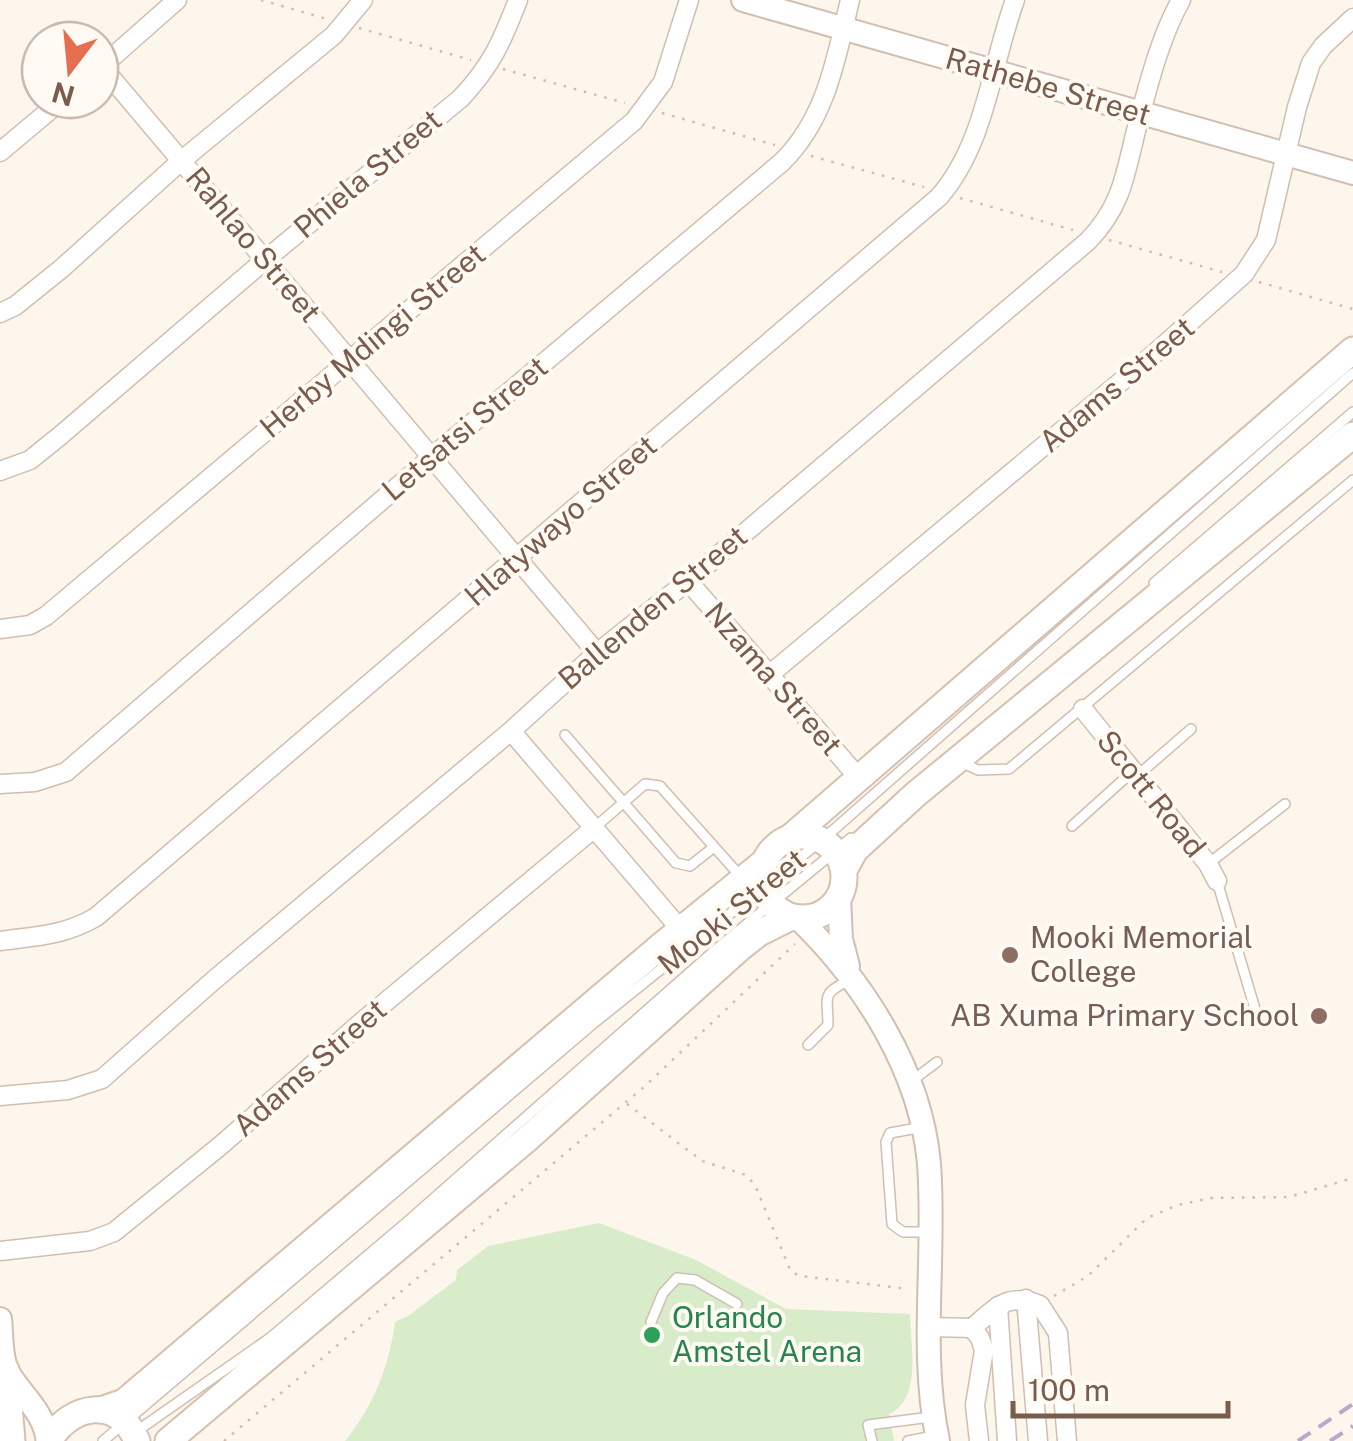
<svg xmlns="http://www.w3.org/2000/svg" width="1353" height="1441" font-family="'Public Sans',sans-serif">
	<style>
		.green { fill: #d8ecc9 }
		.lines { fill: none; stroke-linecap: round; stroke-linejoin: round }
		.service-casing { stroke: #d1beb0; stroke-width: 12 }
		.minor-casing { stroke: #d1beb0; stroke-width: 21 }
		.tertiary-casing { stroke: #d1beb0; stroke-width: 26 }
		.secondary-casing { stroke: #d6c0b0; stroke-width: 29 }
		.path { stroke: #d9b8a5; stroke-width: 2.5; stroke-dasharray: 2.5 8; stroke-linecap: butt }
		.service { stroke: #fff; stroke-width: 9 }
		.minor { stroke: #fff; stroke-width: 18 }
		.tertiary { stroke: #fff; stroke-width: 22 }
		.secondary { stroke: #fff; stroke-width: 25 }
		.rail { stroke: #b9a8c9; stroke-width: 4; stroke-dasharray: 15 10; stroke-linecap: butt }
		.education-dot { fill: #8d6e63; stroke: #fffaf3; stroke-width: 4 }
		.leisure-dot { fill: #2e9e5b; stroke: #fffaf3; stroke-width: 4 }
		.labels { text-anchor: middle; stroke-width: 8; stroke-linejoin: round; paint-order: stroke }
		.street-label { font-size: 30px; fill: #7a5c4d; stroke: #fffaf3 }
		.education-label { font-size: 30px; fill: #785e54; stroke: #fffaf3; text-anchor: start }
		.leisure-label { font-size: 30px; fill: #27864d; stroke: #fffaf3; text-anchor: start }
	</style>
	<rect width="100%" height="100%" fill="#fdf6ec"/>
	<path class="green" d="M 599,1223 L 696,1260 L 786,1309 L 910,1314 C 910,1345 923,1398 889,1414 L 894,1441 L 345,1441 C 373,1406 389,1368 395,1322 L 408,1316 L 456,1280 L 457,1270 L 488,1246 Z"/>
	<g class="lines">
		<g class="service-casing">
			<g id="service">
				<path d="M 1154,583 L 1353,412"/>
				<path d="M 565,735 L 676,863 L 690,866 L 714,847"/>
				<path d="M 963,763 L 978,770 L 1009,769 L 1353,480"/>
				<path d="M 1137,776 L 1191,729"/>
				<path d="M 1072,826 L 1133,771"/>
				<path d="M 593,829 L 645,784 L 660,786 L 742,878"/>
				<path d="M 1208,864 L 1285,804"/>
				<path d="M 1217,881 L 1258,1019"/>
				<path d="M 808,1045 L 828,1025 C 828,996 820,994 850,980"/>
				<path d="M 913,1080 L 937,1062"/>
				<path d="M 923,1127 L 890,1133 L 886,1142 L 892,1224 L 903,1232 L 927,1232"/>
				<path d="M 651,1322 L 663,1293 L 677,1278 L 695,1280 L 737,1304"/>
				<path d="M 137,1431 L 270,1338 L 407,1222 L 714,951 L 851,838"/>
				<path d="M 103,1441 L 594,1023 L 822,840 L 1353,373"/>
				<path d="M 872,1441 L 868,1425 L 931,1417"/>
				<path d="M 908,1441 L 934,1436"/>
			</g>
		</g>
		<g class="minor-casing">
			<g id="minor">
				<path d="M 102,67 L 597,653"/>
				<path d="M 100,68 L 177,0"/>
				<path d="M 0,152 L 62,100"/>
				<path d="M 0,313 L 15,306 L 61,269 L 181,161 L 334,35 L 363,0"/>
				<path d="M 0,471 L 30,460 L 61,435 L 265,260 L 461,98 C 492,65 502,41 518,0"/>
				<path d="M 688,581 L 858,777"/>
				<path d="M 0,629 L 30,625 L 46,616 L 634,121 L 663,82 L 689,0"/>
				<path d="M 769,675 L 1154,354 L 1244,274 L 1266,240 L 1297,107 L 1311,63 L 1323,46 L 1353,18"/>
				<path d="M 1083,709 L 1208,864 L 1217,881"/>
				<path d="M 511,731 L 682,931"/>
				<path d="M 0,784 L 35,782 L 66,772 L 432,457 L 782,162 C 826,119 836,59 850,0"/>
				<path d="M 0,941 C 37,936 63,936 96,917 L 939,197 C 986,143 991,65 1015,0"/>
				<path d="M 0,1096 L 68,1090 L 102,1079 L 214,980 L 511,731 L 597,653 L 688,581 L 1088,241 C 1127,201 1126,163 1141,112 C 1151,75 1162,34 1181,0"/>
				<path d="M 0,1251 L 90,1241 L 114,1232 L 220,1146 L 364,1020 L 593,829"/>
				<path d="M 1026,1299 L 1038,1441"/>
				<path d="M 998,1306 L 1007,1441"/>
				<path d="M 930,1327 L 972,1328"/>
				<path d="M 979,1441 L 975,1405 L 984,1350 L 980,1338 L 972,1328 C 997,1307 1007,1292 1040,1305 L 1058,1333 L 1067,1441"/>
			</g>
		</g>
		<g class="tertiary-casing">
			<g id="tertiary">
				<path d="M 743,0 L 1353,173"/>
				<path d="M 839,897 L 841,939 L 848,966"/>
				<path d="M 798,918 C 864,982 921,1071 929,1164 C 936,1256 919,1350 938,1441"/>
				<path d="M 0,1319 C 2,1335 0,1360 9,1374 C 23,1397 44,1412 48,1441"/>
			</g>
		</g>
		<g class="secondary-casing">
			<g id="secondary">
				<circle cx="803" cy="877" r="41"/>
				<path d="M 792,836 L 1353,350"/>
				<path d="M 844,870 L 855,850 L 916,794 L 1353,435"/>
				<path d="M 6,1370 L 12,1441"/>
				<path d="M 101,1410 L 124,1402 L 662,945 L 763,863"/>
				<path d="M 49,1441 C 70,1404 118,1395 137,1441"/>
				<path d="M 168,1441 L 526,1140 L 740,948 L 759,933 L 791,917"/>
			</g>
		</g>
		<g class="path">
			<path d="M 261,0 L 327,19"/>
			<path d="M 359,28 L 471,60"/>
			<path d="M 503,69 L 625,103"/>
			<path d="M 662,113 L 775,145"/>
			<path d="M 811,156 L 924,187"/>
			<path d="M 960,198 L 1073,230"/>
			<path d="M 1109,240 L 1222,272"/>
			<path d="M 1259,282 L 1353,309"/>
			<path d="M 627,1104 L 702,1161 L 746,1175 L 755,1185 L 791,1272 L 801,1276 L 908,1289"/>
			<path d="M 1054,1296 L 1088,1276 L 1147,1218 L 1178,1205 L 1211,1198 L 1289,1197 L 1353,1178"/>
			<path d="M 224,1441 L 644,1087 L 795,944"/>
		</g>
		<use href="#service" class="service"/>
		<use href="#minor" class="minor"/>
		<use href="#tertiary" class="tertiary"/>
		<use href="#secondary" class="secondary"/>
		<g class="rail">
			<path d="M 1298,1441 L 1353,1404"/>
			<path d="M 1330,1441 L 1353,1426"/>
		</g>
	</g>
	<g class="education-dot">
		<circle cx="1010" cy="955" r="10"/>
		<circle cx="1319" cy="1016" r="10"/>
	</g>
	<circle class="leisure-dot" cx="652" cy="1335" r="10"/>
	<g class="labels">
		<g class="street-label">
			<text transform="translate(1048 87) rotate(16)" y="10">Rathebe Street</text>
			<text transform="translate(368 174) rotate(-40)" y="10">Phiela Street</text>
			<text transform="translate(253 245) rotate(50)" y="10">Rahlao Street</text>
			<text transform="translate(373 341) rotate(-40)" y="10">Herby Mdingi Street</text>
			<text transform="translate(1117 385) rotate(-40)" y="10">Adams Street</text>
			<text transform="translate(465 429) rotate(-40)" y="10">Letsatsi Street</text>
			<text transform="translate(561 521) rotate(-41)" y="10">Hlatywayo Street</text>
			<text transform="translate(653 608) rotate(-40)" y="10">Ballenden Street</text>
			<text transform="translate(773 679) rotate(49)" y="10">Nzama Street</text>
			<text transform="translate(1151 794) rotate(51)" y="10">Scott Road</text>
			<text transform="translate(732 912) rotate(-39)" y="10">Mooki Street</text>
			<text transform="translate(310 1068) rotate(-41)" y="10">Adams Street</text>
		</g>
		<g class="education-label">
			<text x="1030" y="948">Mooki Memorial<tspan x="1030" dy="34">College</tspan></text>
			<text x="1299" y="1026" text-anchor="end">AB Xuma Primary School</text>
		</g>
		<g class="leisure-label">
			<text x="672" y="1328">Orlando<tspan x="672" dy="34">Amstel Arena</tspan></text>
		</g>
	</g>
	<g transform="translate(70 70) rotate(196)"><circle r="48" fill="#fffaf3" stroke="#cabbb1" stroke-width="2.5"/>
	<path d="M0-8L18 38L0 25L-18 38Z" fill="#e76f51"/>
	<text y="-15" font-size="28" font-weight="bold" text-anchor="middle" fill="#7a5c4d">N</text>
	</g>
	<path d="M1013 1401v15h215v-15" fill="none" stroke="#7a5c4d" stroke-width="5"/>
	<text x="1028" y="1401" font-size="30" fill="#7a5c4d" stroke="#fffaf3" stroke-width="8" paint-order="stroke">100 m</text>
</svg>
